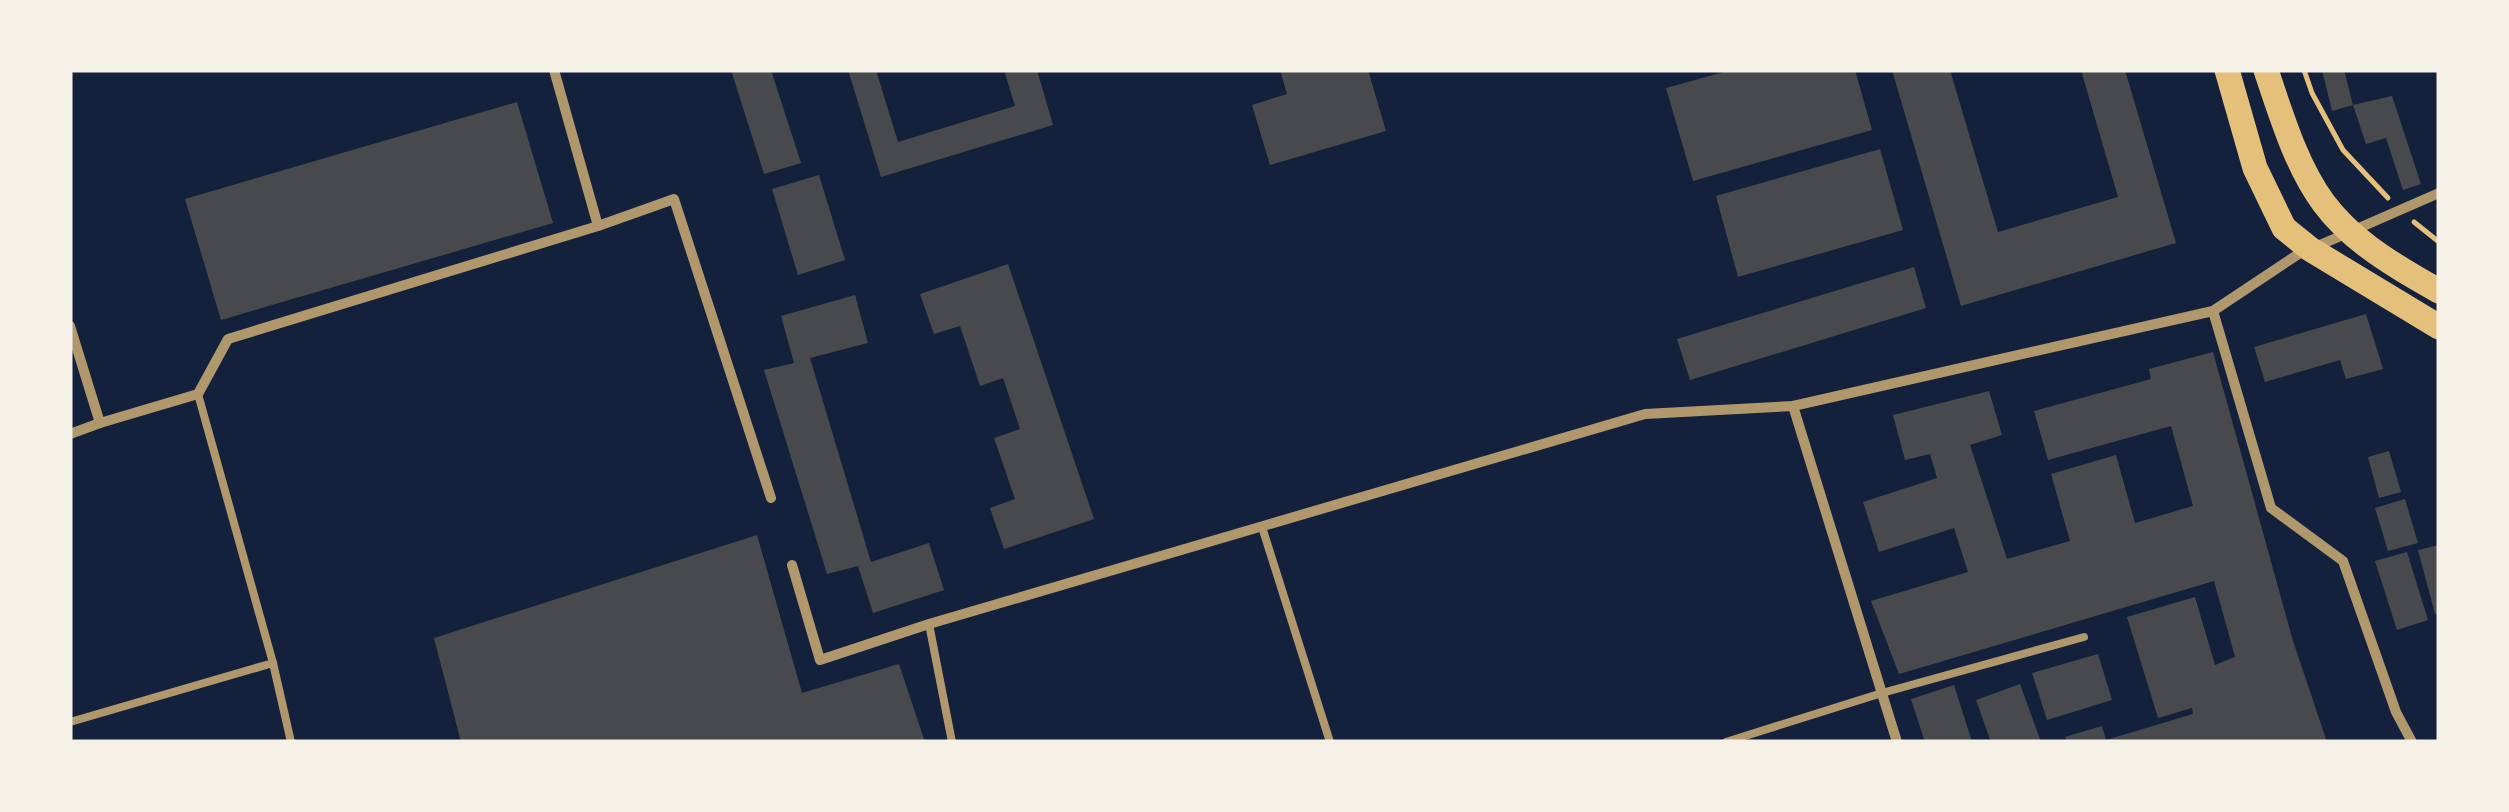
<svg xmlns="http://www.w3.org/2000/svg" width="2509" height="812" font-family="Helvetica,sans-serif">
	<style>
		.building { fill: #48494c }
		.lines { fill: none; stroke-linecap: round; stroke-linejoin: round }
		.path { stroke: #e5c07b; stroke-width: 5 }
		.service { stroke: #b1986c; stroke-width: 8 }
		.minor { stroke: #b1986c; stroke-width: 10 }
		.primary { stroke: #e5c07b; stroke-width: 25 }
	</style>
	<rect width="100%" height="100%" fill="#14213d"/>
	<g class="building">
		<path d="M 731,70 L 771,70 L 801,163 L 764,174 Z"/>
		<path d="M 848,70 L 876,70 L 898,142 L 1015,106 L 1004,70 L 1037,70 L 1053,125 L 881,177 Z"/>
		<path d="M 1280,70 L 1368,70 L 1386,131 L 1270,165 L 1252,105 L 1287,94 Z"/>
		<path d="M 1731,70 L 1855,70 L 1872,130 L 1693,181 L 1666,88 Z"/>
		<path d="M 1892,70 L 1950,70 L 1998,232 L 2118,197 L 2081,70 L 2125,70 L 2176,243 L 1961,306 Z"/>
		<path d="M 2322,70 L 2344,70 L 2353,105 L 2332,111 Z"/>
		<path d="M 2392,96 L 2421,184 L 2403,190 L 2386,138 L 2366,144 L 2353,105 Z"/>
		<path d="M 517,102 L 553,223 L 221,320 L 185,199 Z"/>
		<path d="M 1880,149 L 1903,230 L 1738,277 L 1716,196 Z"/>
		<path d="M 819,175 L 845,260 L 798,275 L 772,189 Z"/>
		<path d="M 1008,264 L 1094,519 L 1004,549 L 990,508 L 1015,499 L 994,438 L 1020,429 L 1003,378 L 980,386 L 960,326 L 934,334 L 920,294 Z"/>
		<path d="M 1914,267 L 1926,308 L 1690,380 L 1677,339 Z"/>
		<path d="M 855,295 L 868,343 L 810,358 L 871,562 L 929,543 L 944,590 L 873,613 L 858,566 L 827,574 L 764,370 L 794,363 L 781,316 Z"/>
		<path d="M 2366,314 L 2383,369 L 2346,379 L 2340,360 L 2265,382 L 2254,347 Z"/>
		<path d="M 2213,352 L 2293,641 L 2327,742 L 2067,742 L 2065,737 L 2102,726 L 2106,740 L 2193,714 L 2192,708 L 2158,718 L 2127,617 L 2195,597 L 2215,665 L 2235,657 L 2214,581 L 1899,674 L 1871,601 L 1968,572 L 1954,528 L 1879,552 L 1863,502 L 1937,478 L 1930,454 L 1905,460 L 1893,415 L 1989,391 L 2002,435 L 1970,445 L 2007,559 L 2070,541 L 2051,474 L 2116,455 L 2135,523 L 2193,506 L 2171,426 L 2048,460 L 2034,411 L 2151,379 L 2149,369 Z"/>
		<path d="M 2389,451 L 2401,492 L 2379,498 L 2368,457 Z"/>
		<path d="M 2405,499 L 2418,543 L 2388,551 L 2375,508 Z"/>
		<path d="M 757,535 L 802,693 L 899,664 L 925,742 L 461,742 L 434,638 Z"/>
		<path d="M 2439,545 L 2439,613 L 2435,614 L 2418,550 Z"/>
		<path d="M 2407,552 L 2428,620 L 2397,630 L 2375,561 Z"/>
		<path d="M 2098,654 L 2112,700 L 2047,720 L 2032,673 Z"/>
		<path d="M 2020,684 L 2041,742 L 1991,742 L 1976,700 Z"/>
		<path d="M 1954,685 L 1972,742 L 1925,742 L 1911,699 Z"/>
	</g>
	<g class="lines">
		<g class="path">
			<path d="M 2304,70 L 2312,93 L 2343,150 L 2388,198"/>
			<path d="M 2414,222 L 2439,242"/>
		</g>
		<g class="service">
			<path d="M 198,394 L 273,663 L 291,742"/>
			<path d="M 1262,527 L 1330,742"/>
			<path d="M 929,624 L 952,742"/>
			<path d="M 70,722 L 273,663"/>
			<path d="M 1726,742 L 1882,693 L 2084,637"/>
		</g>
		<g class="minor">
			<path d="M 554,70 L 598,226"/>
			<path d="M 2213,311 L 2271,508 L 2343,561 L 2396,712 L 2412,742"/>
			<path d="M 70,326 L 100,423 L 70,434"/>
			<path d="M 1793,406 L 1897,742"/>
			<path d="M 100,423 L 198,394 L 228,339 L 598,226 L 674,199 L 771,498"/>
			<path d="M 792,565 L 820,660 L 929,624 L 1645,414 L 1793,406 L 2213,311 L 2297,255 L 2439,193"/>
		</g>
		<g class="primary">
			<path d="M 2227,70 L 2255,168 L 2284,228 L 2310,249 L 2439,327"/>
			<path d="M 2266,70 C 2307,195 2321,226 2439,291"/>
		</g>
	</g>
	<rect width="2509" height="812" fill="none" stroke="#f6f1e7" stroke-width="145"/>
</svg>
